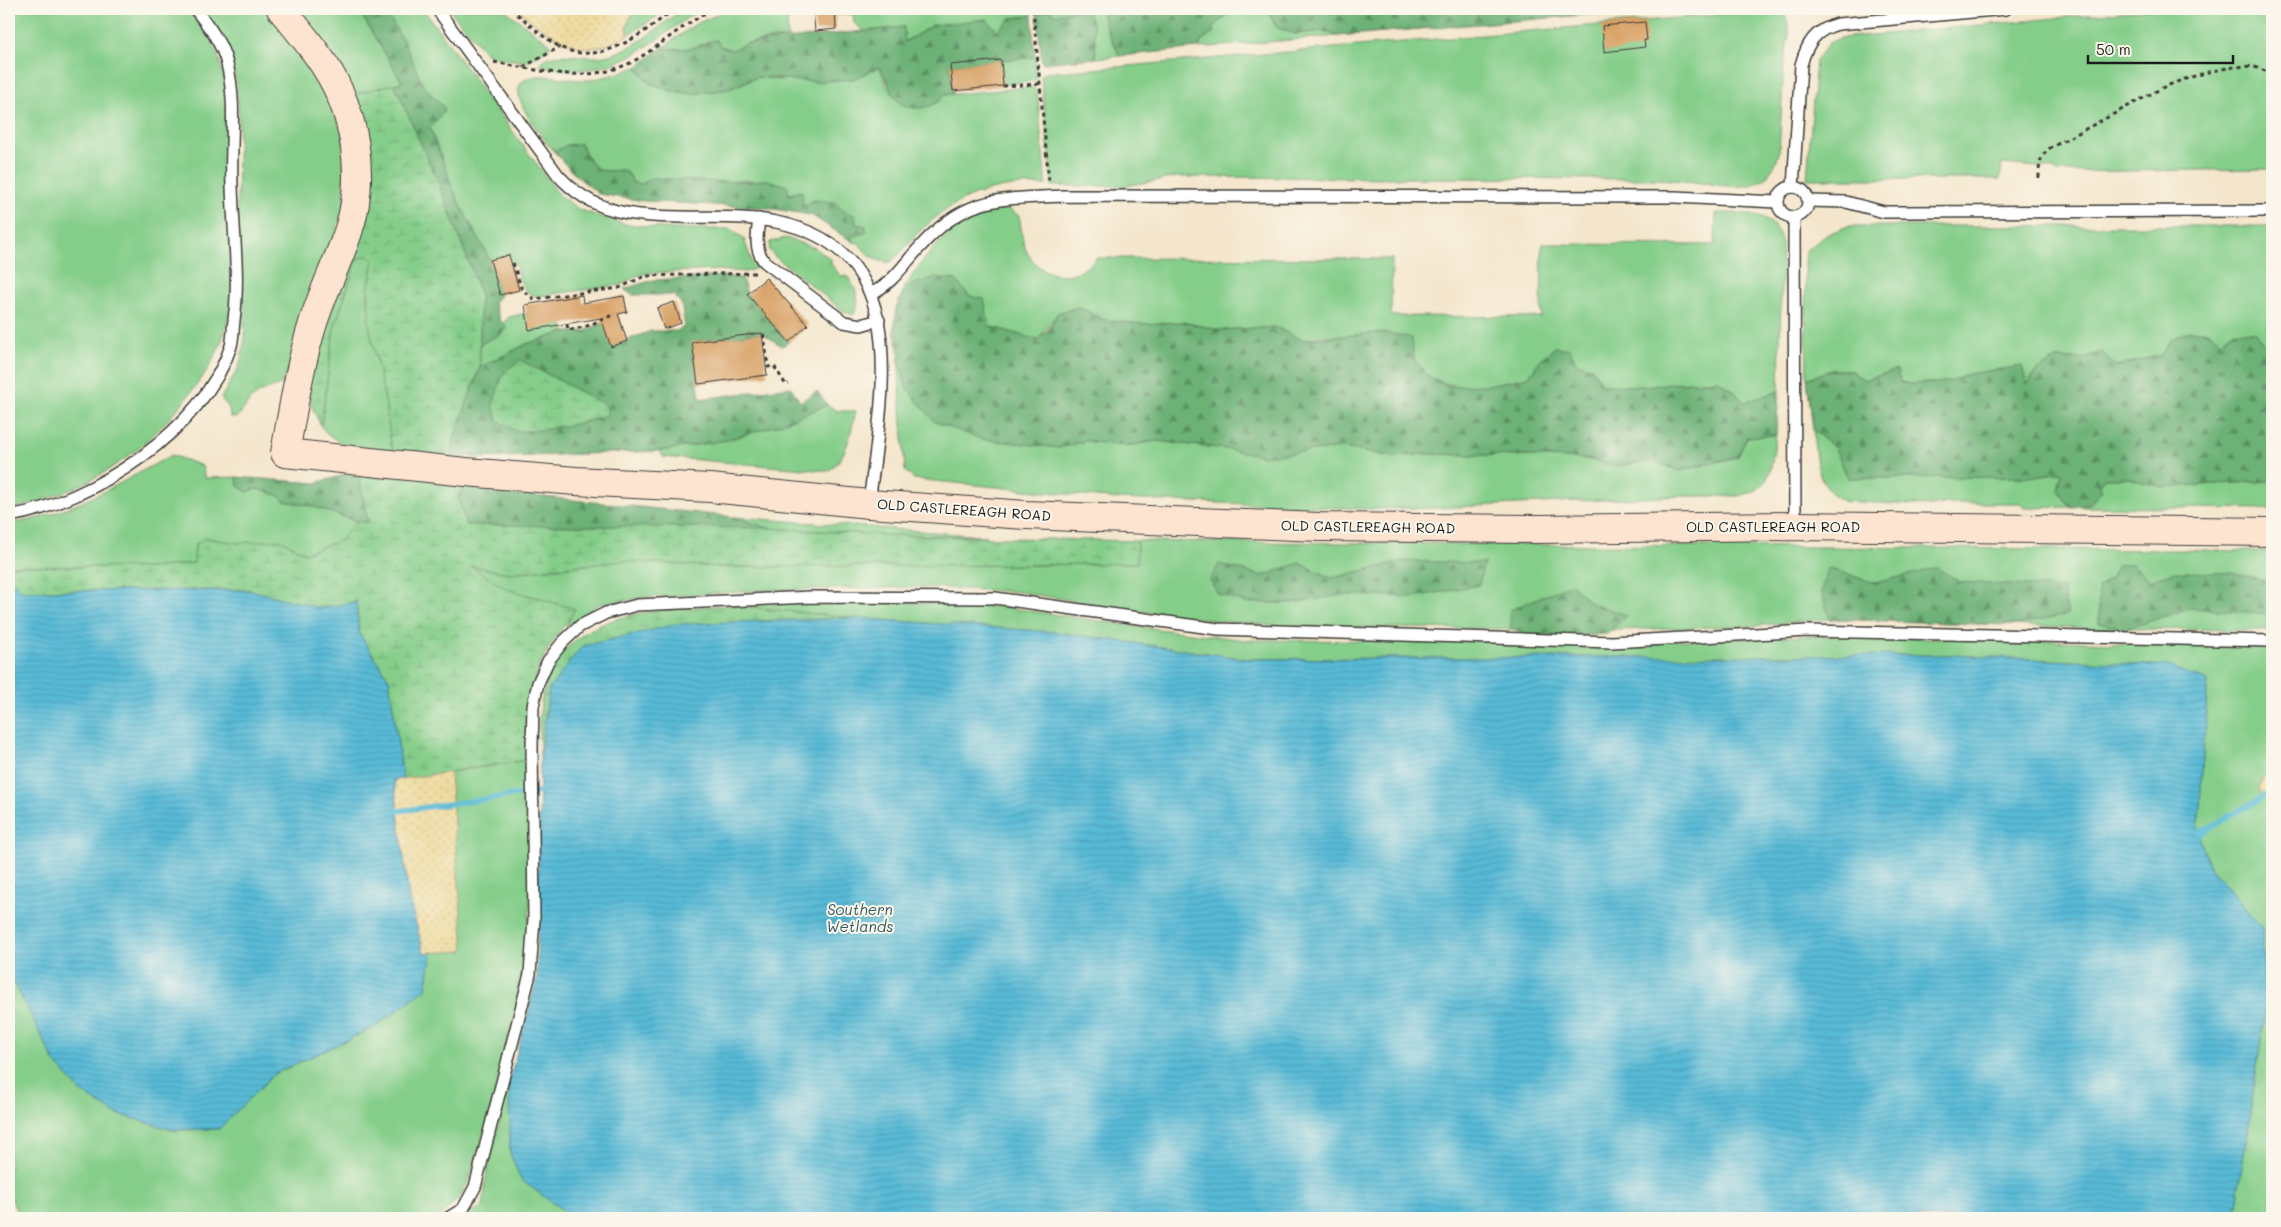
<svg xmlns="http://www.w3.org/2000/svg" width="2281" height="1227" font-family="Mali,sans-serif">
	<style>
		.grass { fill: #85ce8a; stroke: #507553 }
		.forest { fill: url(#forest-firs); stroke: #446649; fill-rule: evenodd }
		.wetland { fill: url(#wetland-marsh); stroke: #507553 }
		.sand { fill: url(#sand-dots); stroke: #857b5d }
		.water { fill: url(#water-rules); stroke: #3a6b79 }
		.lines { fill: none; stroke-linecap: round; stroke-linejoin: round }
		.stream { stroke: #58bad6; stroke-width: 5.5 }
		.building { fill: #d79e60 }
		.lane-casing { stroke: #3c3a36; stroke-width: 14 }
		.secondary-casing { stroke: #3c3a36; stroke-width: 30 }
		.path { stroke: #3c3a36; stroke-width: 3; stroke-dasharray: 4 4; stroke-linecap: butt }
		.lane { stroke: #fff; stroke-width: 11 }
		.secondary { stroke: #fde4d1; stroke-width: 28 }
		.labels { text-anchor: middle; stroke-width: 4; stroke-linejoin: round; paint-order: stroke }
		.street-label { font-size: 14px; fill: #1c1c1c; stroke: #fbf7ec }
		.water-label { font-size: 15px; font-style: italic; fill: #345b66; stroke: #fbf7ec }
	</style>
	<defs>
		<pattern id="forest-firs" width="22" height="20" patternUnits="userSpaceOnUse" patternTransform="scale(1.25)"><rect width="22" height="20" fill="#6cb176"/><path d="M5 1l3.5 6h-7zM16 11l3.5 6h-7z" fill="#588f60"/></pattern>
		<pattern id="wetland-marsh" width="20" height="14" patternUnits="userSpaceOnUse" patternTransform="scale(1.25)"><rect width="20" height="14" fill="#85ce8a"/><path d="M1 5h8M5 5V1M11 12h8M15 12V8" fill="none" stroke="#72b076"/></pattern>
		<pattern id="sand-dots" width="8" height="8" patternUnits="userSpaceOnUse" patternTransform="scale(1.25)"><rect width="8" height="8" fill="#eeda9e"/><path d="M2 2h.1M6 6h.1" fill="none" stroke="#ccba88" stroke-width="1.8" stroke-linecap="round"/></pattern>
		<pattern id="water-rules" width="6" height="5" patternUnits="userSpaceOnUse" patternTransform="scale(1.25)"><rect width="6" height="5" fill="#58bad6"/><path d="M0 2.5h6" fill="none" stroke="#4c9fb7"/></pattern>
	</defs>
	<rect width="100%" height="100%" fill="#fbf7ec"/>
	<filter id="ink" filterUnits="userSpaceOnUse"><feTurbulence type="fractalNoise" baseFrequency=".02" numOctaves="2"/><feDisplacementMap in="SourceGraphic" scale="10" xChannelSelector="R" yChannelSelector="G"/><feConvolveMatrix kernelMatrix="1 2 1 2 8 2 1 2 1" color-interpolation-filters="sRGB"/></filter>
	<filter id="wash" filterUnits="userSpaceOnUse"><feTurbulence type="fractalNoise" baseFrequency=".0096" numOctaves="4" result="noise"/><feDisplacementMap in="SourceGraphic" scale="20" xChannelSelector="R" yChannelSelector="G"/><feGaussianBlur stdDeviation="1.12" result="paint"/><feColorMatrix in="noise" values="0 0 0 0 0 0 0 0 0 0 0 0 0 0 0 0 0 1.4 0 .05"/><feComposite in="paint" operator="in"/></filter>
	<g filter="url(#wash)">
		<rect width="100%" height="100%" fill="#f4e6cc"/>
		<g class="grass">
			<path d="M 9,9 L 188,9 C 195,19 206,30 212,42 C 233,85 226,133 226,180 C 227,224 237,271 229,315 C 222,352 203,379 179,407 C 131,464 81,492 9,510 Z"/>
			<path d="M 204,9 L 269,9 L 318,71 L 343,136 L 345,205 L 288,372 L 280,385 L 261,392 L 251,399 L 237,418 L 230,417 L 229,408 L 221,398 L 239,367 L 245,339 L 237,212 L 239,117 L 237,86 L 230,59 L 221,36 Z"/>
			<path d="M 294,9 L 358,9 L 402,82 L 351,95 Z"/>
			<path d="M 384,9 L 423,9 L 560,196 L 580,210 L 624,224 L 673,229 L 730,229 L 744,239 L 752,262 L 757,268 L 745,272 L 718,270 L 649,273 L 636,276 L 621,285 L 537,296 C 521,294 519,277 515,263 L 490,260 L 458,201 L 430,128 L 444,109 L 423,85 L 404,42 Z"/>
			<path d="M 449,9 L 504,9 L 550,44 L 549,48 L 526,62 L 494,57 L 485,52 Z"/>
			<path d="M 634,9 L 669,9 L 628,35 L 627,27 Z"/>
			<path d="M 683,9 L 704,9 C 690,15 677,25 665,34 C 623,64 592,78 539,65 C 545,49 583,58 597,57 C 629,55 658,27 683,9 Z"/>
			<path d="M 729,9 L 794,9 L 795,19 L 787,21 L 788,37 L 747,43 L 732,50 L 707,41 C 695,50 677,50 662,48 L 694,25 Z"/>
			<path d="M 835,9 L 1031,9 L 1032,16 L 1011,18 L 997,31 L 933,25 L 904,42 L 904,27 L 864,31 L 854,23 L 853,14 L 835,15 Z"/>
			<path d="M 1036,9 L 1076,9 L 1056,15 L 1048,10 L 1037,15 Z"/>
			<path d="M 1082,9 L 1112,9 L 1101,11 L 1108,32 L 1120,56 L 1096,58 L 1094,28 L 1087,9 Z"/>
			<path d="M 1228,9 L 1267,9 L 1276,27 L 1295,34 L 1323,31 L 1338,36 L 1198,48 L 1202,40 L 1214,32 L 1212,28 L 1225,17 Z"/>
			<path d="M 2153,9 L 2272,9 L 2272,169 L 2058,172 L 2051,168 L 2002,164 L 2000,179 L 1807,179 L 1816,60 L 1829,43 L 1840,38 Z"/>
			<path d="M 1771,10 L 1784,14 L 1787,20 L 1789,34 L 1784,62 L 1779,153 C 1768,195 1735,187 1702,183 C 1687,181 1673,180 1658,179 L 1177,177 L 1125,186 L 1052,186 L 1041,76 L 1046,73 Z"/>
			<path d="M 1035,57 L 1037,78 L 1034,81 L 1003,85 L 1001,60 Z"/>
			<path d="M 637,67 L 650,84 L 693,94 L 729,89 L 757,77 L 781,80 L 872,71 L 880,67 L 887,87 L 944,95 L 1033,87 L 1037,91 L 1046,185 C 992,183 956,196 917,234 C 908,243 901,254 891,262 C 877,263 866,255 859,243 L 853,242 L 850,235 L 856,224 L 855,216 L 814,200 L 803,207 L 768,180 L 720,182 L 652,178 L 642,184 L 633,183 L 629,174 L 622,170 C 594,173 594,168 581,144 L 567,145 L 556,151 L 550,147 C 538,131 491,76 542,76 C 557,76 573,81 588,80 C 605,78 621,72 637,67 Z"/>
			<path d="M 999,209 L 1009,209 L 1019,216 C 1022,228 1021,242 1028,254 C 1043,280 1078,282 1096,258 L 1392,259 L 1391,316 L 1541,317 L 1542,244 L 1715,245 L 1716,213 C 1745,214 1773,208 1782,243 L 1779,391 L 1744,403 L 1733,390 L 1717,380 L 1642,386 L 1602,385 L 1591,367 L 1541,359 L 1529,377 C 1492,384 1438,400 1415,360 C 1412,354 1413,344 1411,338 L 1323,336 L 1302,340 L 1275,327 L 1220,330 L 1182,322 L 1142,324 L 1104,320 L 1079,307 L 1058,313 L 1038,340 L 989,326 L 984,300 L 969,296 L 956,280 L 905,287 C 928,250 955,219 999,209 Z"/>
			<path d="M 1848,226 L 2272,226 L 2272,356 L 2255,332 L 2221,341 L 2171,339 L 2161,355 L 2116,366 L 2102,352 L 2080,359 L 2056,359 L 2038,370 L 2026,385 L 2022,366 L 1969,374 L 1949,382 L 1910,384 L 1900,382 L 1897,370 L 1864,380 L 1850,370 L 1831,370 L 1807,379 L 1805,251 L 1828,234 Z"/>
			<path d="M 786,238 L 815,248 L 831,259 L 831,264 L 841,276 L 847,276 C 855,286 863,303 853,315 L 842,310 L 773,255 L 769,250 L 770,242 Z"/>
			<path d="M 366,255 L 374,260 L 368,291 L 369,325 L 385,400 L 392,451 C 365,448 338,450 321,426 L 334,328 L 357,259 Z"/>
			<path d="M 527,313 L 563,324 L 565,332 L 527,344 L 480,367 L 480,344 L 501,334 L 507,327 L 503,323 L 509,317 Z"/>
			<path d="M 898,358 L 906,387 L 981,439 L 1059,448 L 1086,441 L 1126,446 L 1157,441 L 1227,449 L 1316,450 L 1344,448 L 1394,457 L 1423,454 L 1528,456 L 1588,459 L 1614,466 L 1654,461 L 1679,471 L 1738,457 L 1747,437 L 1776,435 L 1771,469 L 1765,483 L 1754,492 L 1738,496 L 1682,496 L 1437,508 L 1372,509 L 1118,499 L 914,479 L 905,471 Z"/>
			<path d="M 827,405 L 838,411 L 856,411 C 850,433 848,458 828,471 L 663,457 L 660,451 L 727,440 L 780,424 Z"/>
			<path d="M 1813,430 L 1835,448 L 1848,478 L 2028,477 L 2062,472 L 2058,490 L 2070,507 L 2025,508 L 2020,503 L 1948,503 L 1931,506 L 1843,501 C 1815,486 1816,458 1813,430 Z"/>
			<path d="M 172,455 L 202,466 L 205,478 L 237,477 L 238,486 L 247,492 L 256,489 L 278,495 L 284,501 L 312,506 L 358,522 L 339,541 L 305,553 L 281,540 L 237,543 L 206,538 L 195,545 L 195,563 L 153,568 L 9,566 L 9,523 C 66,518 122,481 172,455 Z"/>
			<path d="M 2127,477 L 2162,487 L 2272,481 L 2272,509 L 2082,507 L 2093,502 L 2104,478 Z"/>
			<path d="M 735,517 L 986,536 L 884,535 L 768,528 Z"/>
			<path d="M 1137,541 L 2272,551 L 2272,630 L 2126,629 L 1830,619 L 1752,626 L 1612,630 L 1293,627 L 1228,622 L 1129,610 L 1019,592 L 928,587 L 768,590 L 640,598 L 599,604 L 566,627 L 574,609 L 507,589 L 468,566 L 509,573 L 623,561 L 721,567 L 1033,565 L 1136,563 Z"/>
			<path d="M 881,601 L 1004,607 L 1127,625 L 1246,640 L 1632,642 L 1805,636 L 2005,639 L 2272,649 L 2272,1218 L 2234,1218 L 2265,1013 L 2262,928 L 2211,869 L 2198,834 L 2207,681 L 2168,666 L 1950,655 L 1248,659 L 1054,632 L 854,618 L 728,605 Z"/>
			<path d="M 527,760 L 530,902 L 526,969 L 486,1127 L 469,1180 L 460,1197 L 438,1218 L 20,1218 L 9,1195 L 9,972 L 54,1061 L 114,1113 L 173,1130 L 219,1129 L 274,1074 L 375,1027 L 426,989 L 432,952 L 463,951 L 450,772 Z"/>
			<path d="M 509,1082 L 510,1153 L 521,1180 L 574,1218 L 454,1218 L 483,1207 L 486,1176 Z"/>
		</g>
		<g class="forest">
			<path d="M 358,9 L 384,9 L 404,42 L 423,85 L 445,109 L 430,128 L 458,201 L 490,260 L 500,295 L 494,303 L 500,320 L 507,327 L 501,334 L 480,344 L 480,293 L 439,184 L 394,84 L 402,82 Z"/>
			<path d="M 1076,9 L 1087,9 L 1094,28 L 1096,58 L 1042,63 L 1037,15 L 1048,10 L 1056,15 Z"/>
			<path d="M 1112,9 L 1156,9 L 1158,12 L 1166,9 L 1228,9 L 1225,17 L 1212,28 L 1214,32 L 1202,40 L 1198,48 L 1120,56 L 1108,32 L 1101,11 Z"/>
			<path d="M 1267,9 L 1655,9 L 1338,36 L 1323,31 L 1295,34 L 1276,27 Z"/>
			<path d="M 1032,16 L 1035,57 L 950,65 L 953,94 L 944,95 C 939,103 930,107 920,108 C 889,109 893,86 879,67 L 853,79 L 817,82 L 757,77 L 729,89 L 693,94 L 671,91 L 650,83 L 637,67 L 662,48 C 674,49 687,50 699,46 C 706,44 709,40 717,40 L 721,47 L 732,50 L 747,43 L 904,27 L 905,42 L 933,25 L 987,19 L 997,31 L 1011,18 Z"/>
			<path d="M 581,144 C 593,168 594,173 622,170 L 629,174 L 633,183 L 642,184 L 652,178 L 720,182 L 768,180 L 787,186 L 789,194 L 802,191 L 803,206 L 814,200 L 835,202 L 842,210 L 855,216 L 856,224 L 866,226 L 866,232 L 857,236 L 851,235 L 853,242 L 811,215 L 768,208 L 643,201 L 599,194 L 574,174 L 550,147 L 556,151 L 567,145 Z"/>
			<path d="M 724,276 L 742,278 L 747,294 L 789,342 L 782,346 L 762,333 L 693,342 L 700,399 L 791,387 L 800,402 L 817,391 L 827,405 L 780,424 L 727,440 L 660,451 L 479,458 L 451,456 L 454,438 L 480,367 L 527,344 L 565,332 L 585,331 L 618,316 L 622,324 L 605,329 L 611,346 L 651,331 L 677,331 L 685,326 L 681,303 L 674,295 L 632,295 L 624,289 L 653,280 ZM 520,360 L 607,406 L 607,415 L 588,421 L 553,428 Z"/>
			<path d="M 933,278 L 956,280 L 969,296 L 984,299 L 989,326 L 1037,340 L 1048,330 L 1058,313 L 1079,307 L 1104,320 L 1142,324 L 1182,322 L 1220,330 L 1275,327 L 1302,340 L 1383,332 L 1412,338 L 1414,359 L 1427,375 L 1449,386 L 1489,385 L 1528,377 L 1541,359 L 1555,347 L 1570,349 L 1576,363 L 1591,367 L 1602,385 L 1642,386 L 1717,380 L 1733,390 L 1744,403 L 1779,391 L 1776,435 L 1747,437 L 1738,456 L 1679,471 L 1654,461 L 1614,466 L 1588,459 L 1528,456 L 1423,454 L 1394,457 L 1344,448 L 1263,456 L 1227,449 L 1157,441 L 1126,446 L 1086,441 L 1059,448 L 981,439 L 935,422 L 906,387 L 894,330 L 896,308 L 905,287 Z"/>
			<path d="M 2190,331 L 2208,331 L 2221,341 L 2232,331 L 2256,332 L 2272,356 L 2272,481 L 2162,487 L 2127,478 L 2104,478 L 2099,485 L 2102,490 C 2092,502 2086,507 2070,507 L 2058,490 L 2062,472 L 2028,477 L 1848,478 L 1835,448 L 1813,430 L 1807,379 L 1831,370 L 1850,370 L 1864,380 L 1897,370 L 1900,382 L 1910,384 L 1949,382 L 1969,374 L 2022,366 L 2027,384 L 2038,370 L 2056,359 L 2080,359 L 2102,352 L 2116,366 L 2161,355 L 2171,339 Z"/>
			<path d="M 347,474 L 359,475 L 368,522 L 358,522 L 312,506 L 284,501 L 278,495 L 256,489 L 247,492 L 238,486 L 237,477 L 316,483 Z"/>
			<path d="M 462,485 L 488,491 L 735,517 L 768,528 L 466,525 L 458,498 Z"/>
			<path d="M 1403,561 L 1484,563 L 1479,585 L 1414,597 L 1343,595 L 1292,603 L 1246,603 L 1218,594 L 1210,580 L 1219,564 L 1262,576 L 1299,563 L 1332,578 Z"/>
			<path d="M 2133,564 L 2149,580 L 2175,572 L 2231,573 L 2272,581 L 2272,614 L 2190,608 L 2126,629 L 2099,623 L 2098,588 L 2112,577 L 2118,565 Z"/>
			<path d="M 1828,568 L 1875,583 L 1937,568 L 1960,582 L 2062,588 L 2068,614 L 2016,625 L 1830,619 L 1821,591 Z"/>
			<path d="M 1571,584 L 1592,604 L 1627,615 L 1608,634 L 1532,639 L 1511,628 L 1510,610 Z"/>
		</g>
		<g class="wetland">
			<path d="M 394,84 L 439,184 L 480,293 L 480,367 L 454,438 L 447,483 L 462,485 L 458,498 L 466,525 L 768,528 L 884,535 L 1137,541 L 1137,563 L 1033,565 L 721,567 L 623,561 L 509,573 L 470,566 L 507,589 L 575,609 C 566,625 555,636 547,651 C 528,683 530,724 527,760 L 403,779 L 389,679 L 359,633 L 356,602 L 319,608 L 249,590 L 23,591 L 9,579 L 9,566 L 153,568 L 194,563 L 195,545 L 205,538 L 237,543 L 281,540 L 305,553 L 339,541 L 358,522 L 368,522 L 359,475 L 379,477 L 392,450 L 385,400 L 369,325 L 368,291 L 374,260 L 366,255 L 357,259 L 334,328 L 321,426 L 309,400 L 309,387 L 318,349 L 353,252 L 351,95 Z"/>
			<path d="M 520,360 L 607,406 L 607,415 C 587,422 535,434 515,430 C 510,429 503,423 498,421 L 493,404 L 504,372 Z"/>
			<path d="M 728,605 L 854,618 L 678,624 L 549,689 L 540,757 C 540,742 538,726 540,711 C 552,608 649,611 728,605 Z"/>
		</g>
		<g class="sand">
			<path d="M 516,9 L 634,9 L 627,26 L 628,35 C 581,64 554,37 516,9 Z"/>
			<path d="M 450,772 L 464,951 L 424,953 L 409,898 L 394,780 Z"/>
			<path d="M 2272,772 L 2272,801 L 2259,791 L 2263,777 Z"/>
		</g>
		<g class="water">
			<path d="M 9,579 L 23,591 L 250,590 L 319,608 L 356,602 L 359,633 L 389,679 L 403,779 L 394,780 L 409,898 L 424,953 L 432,952 L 426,989 L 375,1027 L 274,1074 L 219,1129 L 173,1130 L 114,1113 L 81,1092 L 54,1061 L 9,972 Z"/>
			<path d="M 854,618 L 1054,632 L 1248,659 L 1950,655 L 2168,666 L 2208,681 L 2198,834 L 2211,869 L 2262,928 L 2265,1013 L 2234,1218 L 574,1218 L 521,1180 L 510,1153 L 509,1082 L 537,978 L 540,757 L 549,689 L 582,646 L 678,624 Z"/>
		</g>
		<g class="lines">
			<g class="stream">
				<path d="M 398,811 L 539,792"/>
				<path d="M 2198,834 L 2272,792"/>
			</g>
		</g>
		<g id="blocks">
			<g class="building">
				<path d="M 813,9 L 835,9 L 836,29 L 815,31 Z"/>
				<path d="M 1645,22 L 1647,40 L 1644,40 L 1645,47 L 1604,52 L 1602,26 Z"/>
				<path d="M 1001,60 L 1003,86 L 953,91 L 950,65 Z"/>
				<path d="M 509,255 L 519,290 L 500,295 L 490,260 Z"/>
				<path d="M 766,278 L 808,325 L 789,342 L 747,294 Z"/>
				<path d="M 582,295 L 583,303 L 624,296 L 627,312 L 618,314 L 627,341 L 611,347 L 601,318 L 529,330 L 525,305 Z"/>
				<path d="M 674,302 L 681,323 L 664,329 L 657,308 Z"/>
				<path d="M 762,333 L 767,375 L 698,384 L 692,342 Z"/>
			</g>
		</g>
	</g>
	<g filter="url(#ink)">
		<use href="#blocks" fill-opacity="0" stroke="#3c3a36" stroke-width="1"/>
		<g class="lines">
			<g class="lane-casing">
				<g id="lane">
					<path d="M 437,9 L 558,175 C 593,214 632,216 681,217 C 713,218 745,216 776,222 C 918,250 881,400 869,504"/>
					<circle cx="1793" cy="202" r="15"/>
					<path d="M 1793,187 L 1801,65 C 1807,43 1815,30 1838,24 L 2006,9"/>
					<path d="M 1808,201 L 1846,202 L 1884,212 L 1899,212 L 2272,211"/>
					<path d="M 1794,217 L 1795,526"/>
					<path d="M 759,219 C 757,235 754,250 765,262 L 844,322 L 861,325 L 879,320"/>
					<path d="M 871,294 C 895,281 902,266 920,247 C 965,196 999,199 1062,196 L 1675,197 L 1777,202"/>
					<path d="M 9,516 C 92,503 204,429 231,346 C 233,338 233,329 234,320 C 240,275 233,230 232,185 C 230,145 237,103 227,64 C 222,43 208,25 195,9"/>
					<path d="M 448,1218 L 463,1209 L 475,1187 L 530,974 L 534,919 L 532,747 L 533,706 L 538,683 L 548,661 L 562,643 L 580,626 L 606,613 L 637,605 L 811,597 L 995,598 L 1218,629 L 1612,642 L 1808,631 L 2272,641"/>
				</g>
			</g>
			<g class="secondary-casing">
				<path id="secondary" d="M 281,9 C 296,27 312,46 325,66 C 355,112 366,175 349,229 C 339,260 324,289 314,320 C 300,363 293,409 285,453 L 466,472 L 576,481 L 710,488 L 869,504 L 1026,515 L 1320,527 L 1538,529 L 1795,526 L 2272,532"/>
			</g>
			<g class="path">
				<path d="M 511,9 C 526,21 543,38 560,47 C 603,68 643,32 675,9"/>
				<path d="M 1033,9 L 1049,182"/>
				<path d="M 2265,9 L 2272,28"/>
				<path d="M 494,62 C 542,71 594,86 639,58 C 665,42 687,21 715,9"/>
				<path d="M 523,67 L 560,47"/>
				<path d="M 1003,86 L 1040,84"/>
				<path d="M 2039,178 C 2039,165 2039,157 2050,148 L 2164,87 C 2185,78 2232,63 2254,67 C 2260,68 2266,72 2272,74"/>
				<path d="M 513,263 L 522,290 L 534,299 L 619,288 L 645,276 L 755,273"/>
				<path d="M 567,324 L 568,330 L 585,327 L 615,314"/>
				<path d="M 764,334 L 768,367 L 774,366 L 786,385 L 788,383"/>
			</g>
			<use href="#lane" class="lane"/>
			<use href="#secondary" class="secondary"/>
		</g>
	</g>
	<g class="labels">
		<g class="street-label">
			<text transform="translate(964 510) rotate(4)" y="5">OLD CASTLEREAGH ROAD</text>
			<text transform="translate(1368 527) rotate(1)" y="5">OLD CASTLEREAGH ROAD</text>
			<text x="1773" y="532">OLD CASTLEREAGH ROAD</text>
		</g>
		<g class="water-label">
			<text x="860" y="915">Southern<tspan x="860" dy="17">Wetlands</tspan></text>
		</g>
	</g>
	<rect width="2281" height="1227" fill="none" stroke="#fbf7ec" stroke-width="30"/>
	<path d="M2088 55v8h145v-8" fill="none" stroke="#1c1c1c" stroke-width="2.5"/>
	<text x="2096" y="55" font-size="15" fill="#1c1c1c" stroke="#fbf7ec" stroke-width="4" paint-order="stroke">50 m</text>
</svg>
